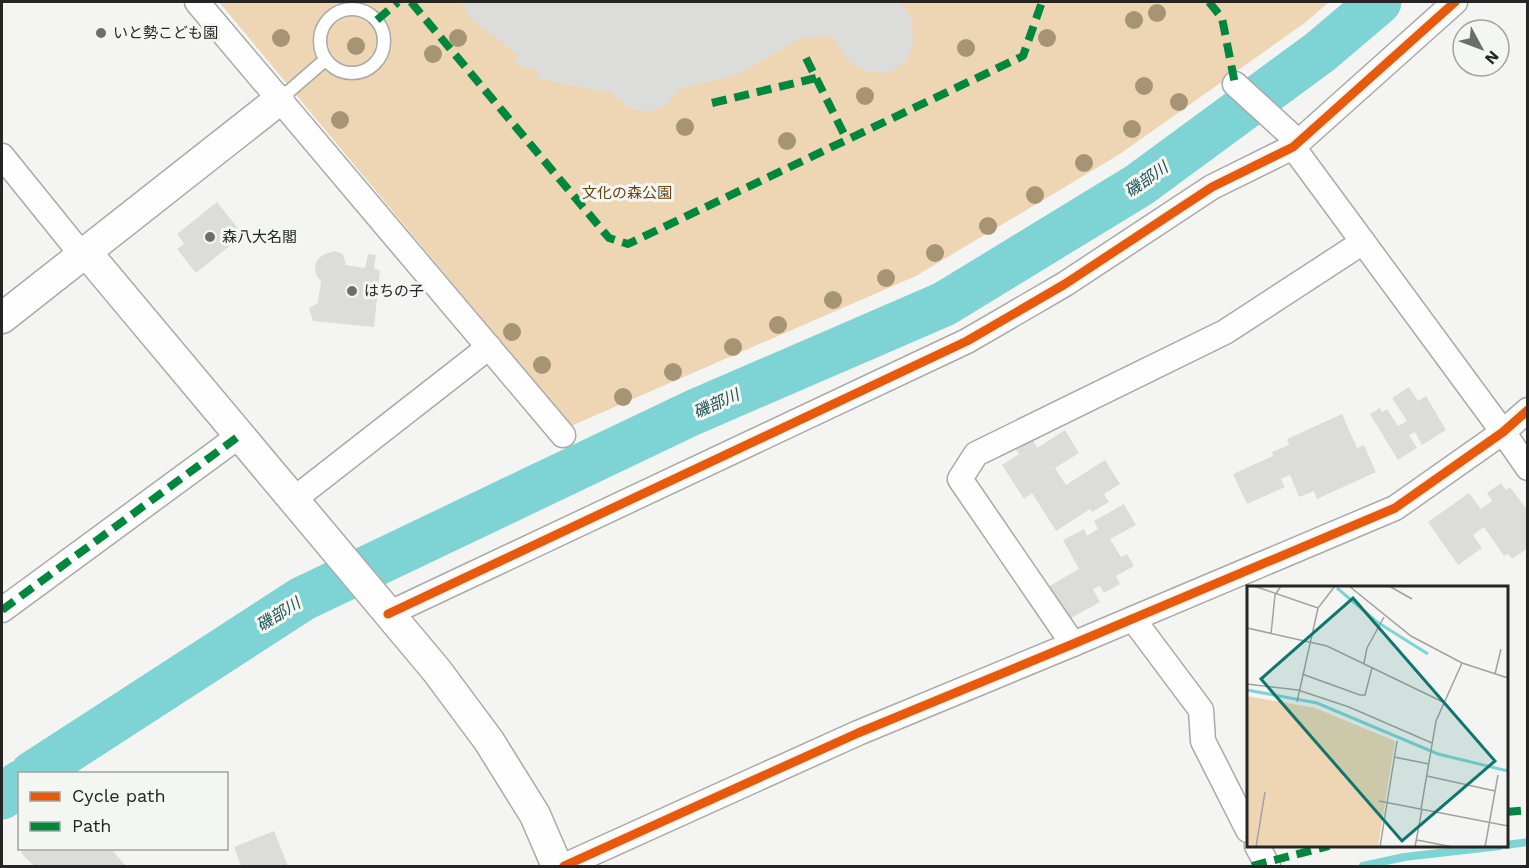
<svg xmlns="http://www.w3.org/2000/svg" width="1529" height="868" font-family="'Work Sans','Noto Sans JP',sans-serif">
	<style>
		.green { fill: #eed6b5 }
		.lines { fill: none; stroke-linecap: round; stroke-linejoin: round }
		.stream { stroke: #7ed4d5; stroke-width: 8 }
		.river { stroke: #7ed4d5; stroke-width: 45 }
		.building { fill: #dcdcdb }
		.service-casing { stroke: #a9aaa8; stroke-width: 15 }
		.minor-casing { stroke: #a9aaa8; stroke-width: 27 }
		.tertiary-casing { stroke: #a9aaa8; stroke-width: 33 }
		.service { stroke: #fdfefd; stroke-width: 12 }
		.minor { stroke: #fdfefd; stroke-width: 24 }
		.tertiary { stroke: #fdfefd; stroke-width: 30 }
		.quiet { stroke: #00873e; stroke-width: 8; stroke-dasharray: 15 8; stroke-linecap: butt }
		.cycleway-casing { stroke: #f4f6f2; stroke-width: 13 }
		.cycleway { stroke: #e8590c; stroke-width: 9 }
		.tree { fill: #a79475 }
		.poi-dot { fill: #6d6e6c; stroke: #f4f6f2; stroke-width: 2 }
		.labels { text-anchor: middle; stroke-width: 6; stroke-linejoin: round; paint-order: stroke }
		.poi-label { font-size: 15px; fill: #242524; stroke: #f4f6f2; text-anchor: start }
		.park-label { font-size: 15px; fill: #68450e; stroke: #f4f6f2 }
		.water-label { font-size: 16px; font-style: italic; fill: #1b5051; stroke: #f4f6f2 }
		.inset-river { fill: none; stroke: #7ed4d5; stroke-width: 3 }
		.inset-road { fill: none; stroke: #a1a2a0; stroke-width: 1.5 }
		.view { fill: #0f766e; fill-opacity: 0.15; stroke: #0f766e; stroke-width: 3 }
		.inset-edge { fill: none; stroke: #242524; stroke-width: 3 }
	</style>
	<rect width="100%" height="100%" fill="#f4f5f3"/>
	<path class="green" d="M 219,2 L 1329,2 L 1306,22 L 1120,154 L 916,276 L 571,426 Z"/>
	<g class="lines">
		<g class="stream">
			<path d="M 1506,845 L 1528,842"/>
			<path d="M 1363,866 L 1404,857 L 1500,846"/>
		</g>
		<g class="river">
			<path d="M 32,774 L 302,599 L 692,413 L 944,304 L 1139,185 L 1320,52 L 1379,2"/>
			<path d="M 2,797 L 20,783"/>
		</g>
	</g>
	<g class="building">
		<path d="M 462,2 L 897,2 L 903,6 L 911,18 L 914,42 L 906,61 L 889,73 L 867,72 L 846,59 L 836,42 L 830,35 L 799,39 L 739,74 L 679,89 L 668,104 L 649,112 L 629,107 L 611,93 L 537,78 L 539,71 L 514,63 L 519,56 L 469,17 Z"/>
		<path d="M 217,202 L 243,235 L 196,273 L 177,249 L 184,244 L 177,234 Z"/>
		<path d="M 335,251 L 343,254 L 346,265 L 365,268 L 368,254 L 376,255 L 374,268 L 380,271 L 374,327 L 313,321 L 309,308 L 318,303 L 321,281 L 316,275 L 315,266 L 317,260 L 324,254 Z"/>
		<path d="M 1409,387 L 1418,401 L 1426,396 L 1446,430 L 1422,445 L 1415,432 L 1409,435 L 1417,448 L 1398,460 L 1370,414 L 1380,408 L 1382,412 L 1387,409 L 1398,426 L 1407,421 L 1392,398 Z"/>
		<path d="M 1342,414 L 1357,448 L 1364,445 L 1376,472 L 1317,499 L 1314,491 L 1299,497 L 1290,475 L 1281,479 L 1285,487 L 1247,504 L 1233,474 L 1273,456 L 1272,452 L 1289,445 L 1287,439 Z"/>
		<path d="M 1065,430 L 1079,453 L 1055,468 L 1066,485 L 1105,460 L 1120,484 L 1104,494 L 1109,502 L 1092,512 L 1090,509 L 1056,531 L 1032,493 L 1024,499 L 1002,465 L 1019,454 L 1015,448 L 1032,438 L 1037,448 Z"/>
		<path d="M 1501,483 L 1506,490 L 1510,487 L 1528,511 L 1528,548 L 1512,559 L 1508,554 L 1504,556 L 1484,527 L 1473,535 L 1482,548 L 1458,565 L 1428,522 L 1469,493 L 1481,509 L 1492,501 L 1487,493 Z"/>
		<path d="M 1124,504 L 1136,525 L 1110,539 L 1121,557 L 1127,554 L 1134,566 L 1116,576 L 1120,584 L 1104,593 L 1100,586 L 1093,589 L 1100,602 L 1064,622 L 1046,588 L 1079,569 L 1063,540 L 1084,529 L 1087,536 L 1098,529 L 1094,521 Z"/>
		<path d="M 274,831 L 288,866 L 241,866 L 234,847 Z"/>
		<path d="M 26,848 L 110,848 L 126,866 L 34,866 L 21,853 Z"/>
	</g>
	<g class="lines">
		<g class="service-casing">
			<g id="service">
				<circle cx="352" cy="41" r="32"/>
				<path d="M 279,100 L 325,60"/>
			</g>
		</g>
		<g class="minor-casing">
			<g id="minor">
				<path d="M 197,2 L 563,435"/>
				<path d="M 1235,84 L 1293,137 L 1293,147 L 1503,432 L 1528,468"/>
				<path d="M 2,156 L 82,255"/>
				<path d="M 293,500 L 489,347"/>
				<path d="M 2,610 L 239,436"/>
				<path d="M 388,614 L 967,341 L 1065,284 L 1212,187 L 1293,147 L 1455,2"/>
				<path d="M 1133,619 L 1201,710 L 1203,741 L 1248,830"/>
				<path d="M 1073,644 L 960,479 L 976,454 L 1225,332 L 1363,242"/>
				<path d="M 1257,846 L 1268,866"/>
				<path d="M 564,866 L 858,733 L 1073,644 L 1395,508 L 1503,432 L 1528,410"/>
			</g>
		</g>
		<g class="tertiary-casing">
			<g id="tertiary">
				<path d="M 86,252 L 437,671 L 489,741 L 535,815 L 557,866"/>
				<path d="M 2,318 L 279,100"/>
			</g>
		</g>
		<use href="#service" class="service"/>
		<use href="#minor" class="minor"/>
		<use href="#tertiary" class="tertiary"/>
		<g class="quiet">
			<path d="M 411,2 L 609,238 L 628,244 L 1023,56 L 1042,2"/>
			<path d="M 1209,2 L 1222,18 L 1235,84"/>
			<path d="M 377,20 L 398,2"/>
			<path d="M 806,58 L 847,140"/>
			<path d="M 712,103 L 816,78"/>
			<path d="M 2,610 L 239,436"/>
			<path d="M 1506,812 L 1528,810"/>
			<path d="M 1252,866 L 1329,846"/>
		</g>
		<g class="cycleway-casing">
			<g id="cycleway">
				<path d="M 388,614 L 967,341 L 1065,284 L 1212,187 L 1293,147 L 1455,2"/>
				<path d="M 564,866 L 858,733 L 1073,644 L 1395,508 L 1503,432 L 1528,410"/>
			</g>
		</g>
		<use href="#cycleway" class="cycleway"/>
	</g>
	<g class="tree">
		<circle cx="1157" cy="13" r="9"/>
		<circle cx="1134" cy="20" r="9"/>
		<circle cx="281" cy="38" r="9"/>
		<circle cx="458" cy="38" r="9"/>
		<circle cx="1047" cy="38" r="9"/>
		<circle cx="356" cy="46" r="9"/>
		<circle cx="966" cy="48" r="9"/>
		<circle cx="433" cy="54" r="9"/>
		<circle cx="1144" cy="86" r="9"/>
		<circle cx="865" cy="96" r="9"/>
		<circle cx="1179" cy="102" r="9"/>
		<circle cx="340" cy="120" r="9"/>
		<circle cx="685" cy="127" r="9"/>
		<circle cx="1132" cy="129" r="9"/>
		<circle cx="787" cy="141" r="9"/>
		<circle cx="1084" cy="163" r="9"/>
		<circle cx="1035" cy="195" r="9"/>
		<circle cx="988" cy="226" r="9"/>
		<circle cx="935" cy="253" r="9"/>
		<circle cx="886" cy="278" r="9"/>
		<circle cx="833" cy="300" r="9"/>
		<circle cx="778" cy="325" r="9"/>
		<circle cx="512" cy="332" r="9"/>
		<circle cx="733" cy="347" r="9"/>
		<circle cx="542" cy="365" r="9"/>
		<circle cx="673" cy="372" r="9"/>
		<circle cx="623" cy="397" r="9"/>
	</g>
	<g class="poi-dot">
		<circle cx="101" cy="33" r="6"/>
		<circle cx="210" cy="237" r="6"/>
		<circle cx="352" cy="291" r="6"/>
	</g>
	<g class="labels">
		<g class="poi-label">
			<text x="113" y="38">いと勢こども園</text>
			<text x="222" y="242">森八大名閣</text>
			<text x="364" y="296">はちの子</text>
		</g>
		<g class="park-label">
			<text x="627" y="198">文化の森公園</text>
		</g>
		<g class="water-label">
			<text transform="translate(1146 179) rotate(-35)" y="6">磯部川</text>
			<text transform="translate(716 403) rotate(-24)" y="6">磯部川</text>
			<text transform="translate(278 614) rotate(-32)" y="6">磯部川</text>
		</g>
	</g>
	<g transform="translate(1247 586)">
		<rect width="261" height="261" fill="#f4f5f3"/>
		<path d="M 0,110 L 68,122 L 148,155 L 131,261 L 0,261 Z" fill="#eed6b5"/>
		<path class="inset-river" d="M 90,2 L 130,36 L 181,68M 0,104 L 70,117 L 191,168 L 261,185"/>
		<path class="inset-road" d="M 7,0 L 71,22M 102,0 L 164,50 L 215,77 L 261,92M 142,0 L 165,13M 0,42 L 80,60 L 196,116M 24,48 L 28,9 L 34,0M 117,77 L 120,62 L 137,31M 55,88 L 113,109 L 118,109 L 125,82M 248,88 L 254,63M 0,98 L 51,104 L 102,121 L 185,157M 50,116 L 71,22 L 88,0M 147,171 L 182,178M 180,190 L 248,205M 132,215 L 261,240M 174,223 L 189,135 L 215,77M 170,254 L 206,261M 9,261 L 18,206M 133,261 L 150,155M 168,261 L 175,223M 238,261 L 251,189"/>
		<path class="view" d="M 106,12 L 248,175 L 155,255 L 14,93 Z"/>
		<rect width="261" height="261" class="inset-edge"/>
	</g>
	<rect width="1529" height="868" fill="none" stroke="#242524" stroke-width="6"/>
	<rect x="18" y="772" width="210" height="78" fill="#f4f6f2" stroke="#a1a2a0" stroke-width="1.5"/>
	<rect x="30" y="792" width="30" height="9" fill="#e8590c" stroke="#a1a2a0" stroke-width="1.5"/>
	<text x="72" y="802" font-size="18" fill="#242524">Cycle path</text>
	<rect x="30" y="822" width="30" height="9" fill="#00873e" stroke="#a1a2a0" stroke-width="1.5"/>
	<text x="72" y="832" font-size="18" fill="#242524">Path</text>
	<g transform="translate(1481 48) rotate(131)"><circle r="28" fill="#f4f6f2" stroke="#a1a2a0" stroke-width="1.5"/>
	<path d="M0-4.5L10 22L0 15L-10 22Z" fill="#6d6e6c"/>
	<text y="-9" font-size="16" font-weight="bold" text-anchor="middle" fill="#242524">N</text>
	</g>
</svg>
